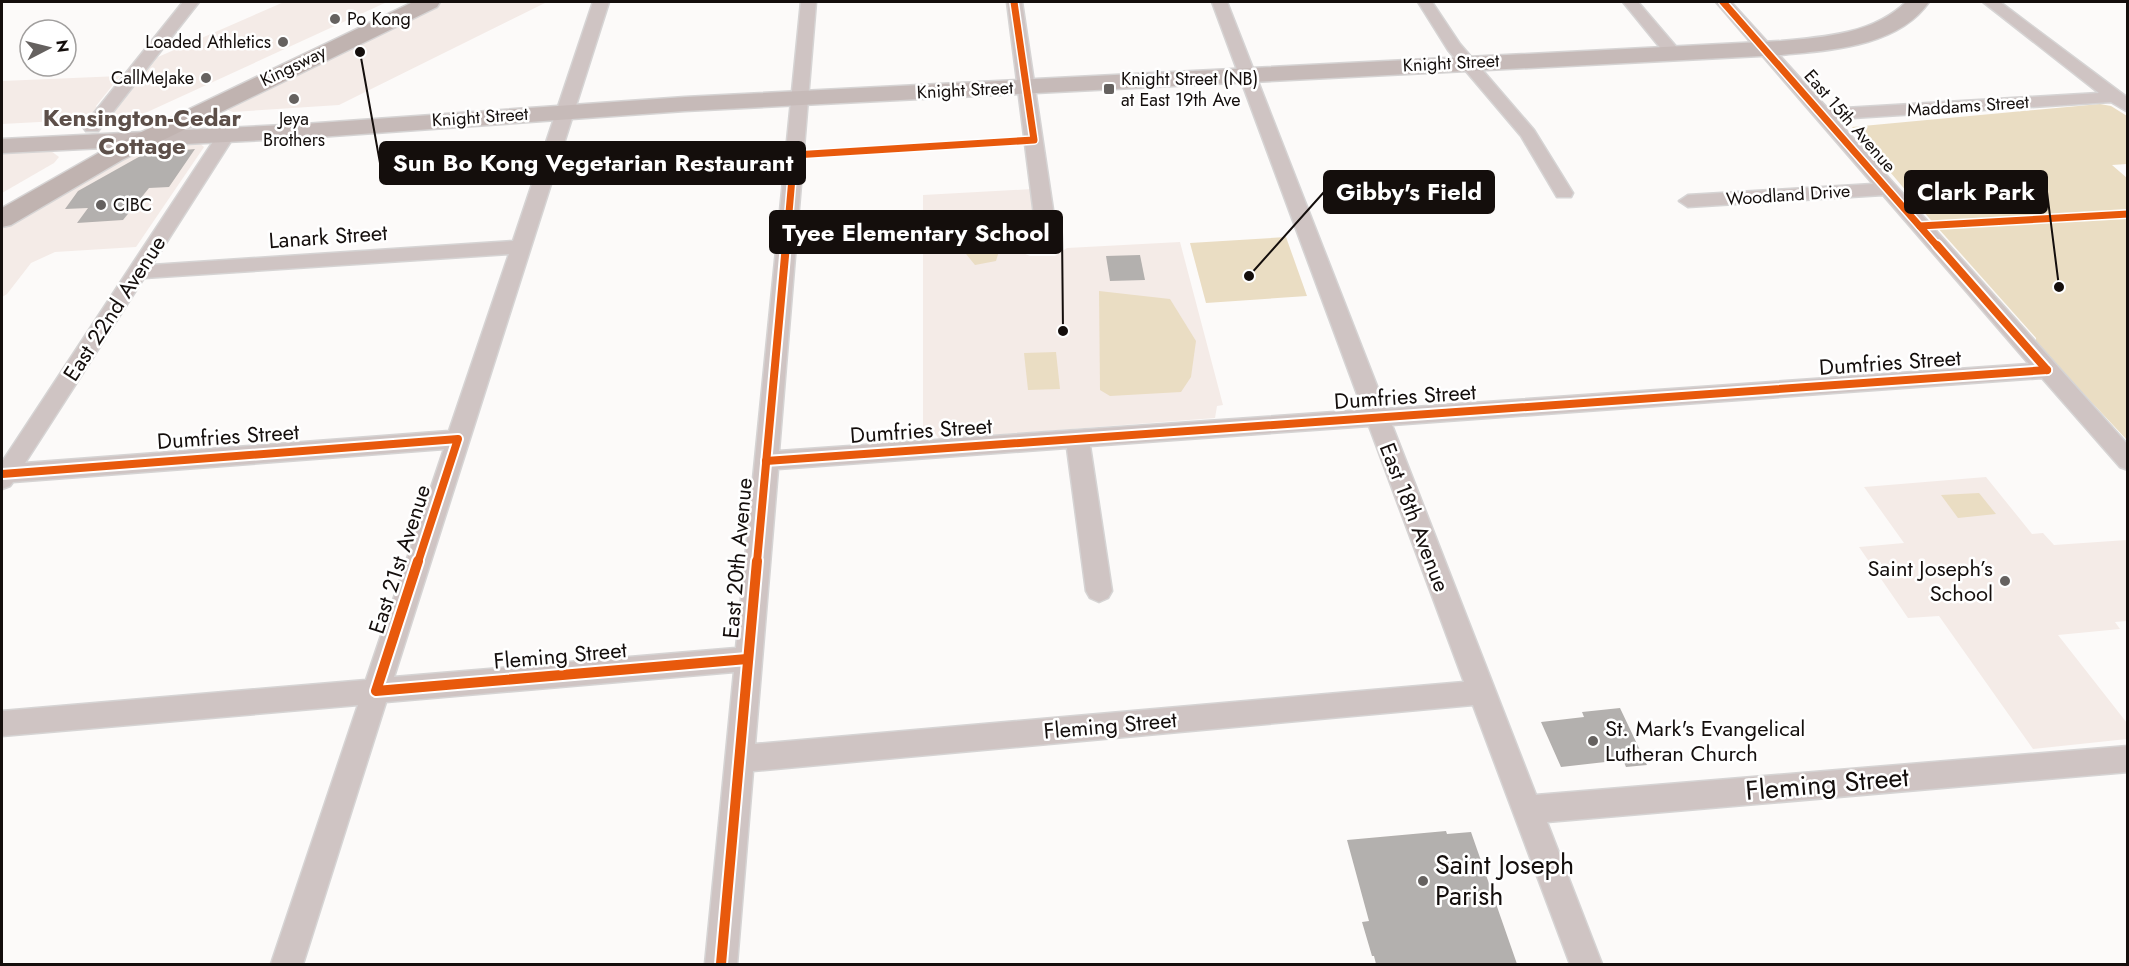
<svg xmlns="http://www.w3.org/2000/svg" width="2129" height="966" font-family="Jost,sans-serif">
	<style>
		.built { fill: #f4ebe7 }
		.green { fill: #eaddc3 }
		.building { fill: #b3b0ae }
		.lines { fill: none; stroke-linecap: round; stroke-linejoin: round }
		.minor-casing { stroke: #d6d4d4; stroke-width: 3 }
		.secondary-casing { stroke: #d6d4d4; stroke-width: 3 }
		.primary-casing { stroke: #d6d4d4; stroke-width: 3 }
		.minor { fill: #cfc4c3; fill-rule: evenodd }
		.secondary { fill: #c6bab8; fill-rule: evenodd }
		.primary { fill: #c0b3b0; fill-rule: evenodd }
		.cycleway-far2-casing { stroke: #fff; stroke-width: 10 }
		.cycleway-far1-casing { stroke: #fff; stroke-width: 12 }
		.cycleway-casing { stroke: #fff; stroke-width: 14 }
		.cycleway-far2 { stroke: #e8590c; stroke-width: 7 }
		.cycleway-far1 { stroke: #e8590c; stroke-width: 8 }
		.cycleway { stroke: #e8590c; stroke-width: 10 }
		.poi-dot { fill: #65615f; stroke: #fff; stroke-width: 2 }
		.labels { text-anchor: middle; stroke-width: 5; stroke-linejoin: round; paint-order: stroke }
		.far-poi-label { font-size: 18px; fill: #140e0c; stroke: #fff; text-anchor: start }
		.far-street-label { font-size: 18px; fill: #140e0c; stroke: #fff }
		.street-label { font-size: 22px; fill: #140e0c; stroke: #fff }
		.poi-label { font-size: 22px; fill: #140e0c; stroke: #fff; text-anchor: end }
		.far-district-label { font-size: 24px; font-weight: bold; fill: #5d4f49; stroke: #fff }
		.near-street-label { font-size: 27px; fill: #140e0c; stroke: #fff }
		.near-poi-label { font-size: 27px; fill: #140e0c; stroke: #fff; text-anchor: start }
		.leader { fill: none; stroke: #140e0c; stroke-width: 2 }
		.callout-dot { fill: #140e0c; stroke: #fff; stroke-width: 2 }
		.callout { fill: #140e0c; stroke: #140e0c; stroke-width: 2 }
		.callout-label { font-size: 24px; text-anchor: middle; font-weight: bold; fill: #fff }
	</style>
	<rect width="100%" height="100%" fill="#fcfaf9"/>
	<g class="built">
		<path d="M 284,2 L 387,2 L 143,114 L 124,119 L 113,114 L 158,57 Z"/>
		<path d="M 440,2 L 547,2 L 339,105 L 233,112 L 225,109 L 234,101 Z"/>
		<path d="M 120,76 L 96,106 L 98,109 L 89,117 L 77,120 L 2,124 L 2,81 Z"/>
		<path d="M 199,143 L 204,147 L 136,247 L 55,252 L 31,263 L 7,294 L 2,297 L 2,229 L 135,152 L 154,146 Z"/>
		<path d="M 51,151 L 59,157 L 54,163 L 2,193 L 2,154 Z"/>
		<path d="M 1032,189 L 1036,219 L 1019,233 L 1016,243 L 1023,253 L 1030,256 L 1055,256 L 1067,248 L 1180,242 L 1223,405 L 1217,406 L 1215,418 L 939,439 L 931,428 L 923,428 L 923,195 Z"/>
		<path d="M 1986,477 L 2032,534 L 2043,533 L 2054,545 L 2127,540 L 2127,621 L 2115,622 L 2120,629 L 2058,635 L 2127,723 L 2127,739 L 2033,749 L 1939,616 L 1908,618 L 1859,547 L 1904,543 L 1864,487 Z"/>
	</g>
	<g class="green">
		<path d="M 2100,104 L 2111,106 L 2127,116 L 2127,164 L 2112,165 L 2127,178 L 2127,440 L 2036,343 L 2036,338 L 1929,218 L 1852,127 Z"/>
		<path d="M 994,214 L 1012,215 L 1011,225 L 1005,231 L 996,261 L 975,265 L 962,249 L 951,217 Z"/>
		<path d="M 1286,237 L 1307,296 L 1206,303 L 1190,243 Z"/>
		<path d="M 1099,291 L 1170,299 L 1196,341 L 1191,377 L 1181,392 L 1110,396 L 1100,390 Z"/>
		<path d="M 1056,352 L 1060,389 L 1028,390 L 1024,353 Z"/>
		<path d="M 1979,493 L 1996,514 L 1958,518 L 1941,495 Z"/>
	</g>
	<g class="building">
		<path d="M 195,149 L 169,187 L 149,188 L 123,220 L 77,223 L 88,208 L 65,209 L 78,191 L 144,154 Z"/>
		<path d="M 1140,255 L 1145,280 L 1110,281 L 1106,256 Z"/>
		<path d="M 1620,708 L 1647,765 L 1626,767 L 1623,760 L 1561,767 L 1541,722 L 1584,717 L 1582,712 Z"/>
		<path d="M 1446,831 L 1447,834 L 1471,832 L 1517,964 L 1376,964 L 1374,956 L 1372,956 L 1362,922 L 1369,921 L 1347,840 Z"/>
	</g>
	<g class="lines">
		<g class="minor-casing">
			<g id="minor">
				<path d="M 183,2 L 199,2 L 98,131 L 86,131 L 83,127 L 86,123 Z"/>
				<path d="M 593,2 L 609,2 L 394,677 L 736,648 L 801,2 L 816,2 L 779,451 L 1363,410 L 1212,2 L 1227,2 L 1386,409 L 2029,364 L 1883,195 L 1688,207 L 1679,201 L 1688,195 L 1873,184 L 1716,2 L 1731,2 L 1828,109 L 2099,93 L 1983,2 L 2000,2 L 2128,98 L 2128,112 L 2111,102 L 1836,119 L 2128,445 L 2128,470 L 2120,467 L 2042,378 L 1392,425 L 1536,795 L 2128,746 L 2128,772 L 1547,822 L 1602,964 L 1570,964 L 1473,705 L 753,771 L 737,964 L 705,964 L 734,672 L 386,702 L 303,964 L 271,964 L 358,705 L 2,736 L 2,711 L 366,680 L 444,449 L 13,482 L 10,486 L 2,489 L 2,462 L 220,131 L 232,131 L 235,135 L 152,265 L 513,241 ZM 509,254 L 449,431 L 25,463 L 144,278 ZM 1369,426 L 1464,682 L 755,744 L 778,469 L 1067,448 L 1086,591 L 1090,598 L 1099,602 L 1108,598 L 1112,591 L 1090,446 Z"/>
				<path d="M 1007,2 L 1022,2 L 1055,223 L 1050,247 L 1036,247 L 1033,243 L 1035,223 Z"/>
				<path d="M 1418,2 L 1432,2 L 1460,44 L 1534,130 L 1573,193 L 1571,197 L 1557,197 L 1521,136 L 1448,50 Z"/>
				<path d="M 1623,2 L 1638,2 L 1679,50 L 1681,53 L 1679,56 L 1667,56 Z"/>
			</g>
		</g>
		<g class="secondary-casing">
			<path id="secondary" d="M 1906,2 L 1929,2 C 1898,47 1830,50 1781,55 L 685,111 L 304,138 L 2,153 L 2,139 L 304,124 L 685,97 L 1781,41 C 1825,37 1873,34 1906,2 Z"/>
		</g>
		<g class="primary-casing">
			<path id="primary" d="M 413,2 L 440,2 L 437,7 L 122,160 L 11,225 L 2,227 L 2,208 L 104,150 Z"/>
		</g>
		<use href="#minor" class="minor"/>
		<use href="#secondary" class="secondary"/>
		<use href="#primary" class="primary"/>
		<g class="cycleway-far2-casing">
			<g id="cycleway-far2">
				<path d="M 1723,2 L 1938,247"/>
				<path d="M 1920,226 L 2128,214"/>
				<path d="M 786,247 L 794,155 L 1034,140 L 1014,2"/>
			</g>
		</g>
		<g class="cycleway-far1-casing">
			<g id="cycleway-far1">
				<path d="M 1937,245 L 2047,370"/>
				<path d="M 766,461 L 2047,370"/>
				<path d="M 2,474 L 458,439 L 418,562"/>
				<path d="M 757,562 L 786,245"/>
			</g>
		</g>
		<g class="cycleway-casing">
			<g id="cycleway">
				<path d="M 418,561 L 376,691 L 747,659"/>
				<path d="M 721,964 L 757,561"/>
			</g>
		</g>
		<use href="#cycleway-far2" class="cycleway-far2"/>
		<use href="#cycleway-far1" class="cycleway-far1"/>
		<use href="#cycleway" class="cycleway"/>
	</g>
	<g class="poi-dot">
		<circle cx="335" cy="19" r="6"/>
		<circle cx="283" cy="42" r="6"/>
		<circle cx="206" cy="78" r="6"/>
		<rect x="1103" y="83" width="12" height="12" rx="3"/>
		<circle cx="294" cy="99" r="6"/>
		<circle cx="101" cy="205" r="6"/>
		<circle cx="2005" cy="581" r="6"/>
		<circle cx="1593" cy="741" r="6"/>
		<circle cx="1423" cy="881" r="6"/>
	</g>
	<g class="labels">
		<g class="far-poi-label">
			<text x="347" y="25">Po Kong</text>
			<text x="271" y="48" text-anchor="end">Loaded Athletics</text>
			<text x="194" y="84" text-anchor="end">CallMeJake</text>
			<text x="1121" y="85">Knight Street (NB)<tspan x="1121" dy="21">at East 19th Ave</tspan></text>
			<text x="294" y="125" text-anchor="middle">Jeya<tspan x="294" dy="21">Brothers</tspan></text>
			<text x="113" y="211">CIBC</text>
		</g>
		<g class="far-street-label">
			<text transform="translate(1451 63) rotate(-3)" y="6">Knight Street</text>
			<text transform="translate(293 66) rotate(-26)" y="6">Kingsway</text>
			<text transform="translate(965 90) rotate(-3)" y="6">Knight Street</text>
			<text transform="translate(1968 106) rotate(-4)" y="6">Maddams Street</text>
			<text transform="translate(480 117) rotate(-4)" y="6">Knight Street</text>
			<text transform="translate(1850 121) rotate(49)" y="6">East 15th Avenue</text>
			<text transform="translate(1788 195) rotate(-4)" y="6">Woodland Drive</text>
		</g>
		<g class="street-label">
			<text transform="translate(328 236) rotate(-4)" y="8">Lanark Street</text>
			<text transform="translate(114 308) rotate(-57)" y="8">East 22nd Avenue</text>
			<text transform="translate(1890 362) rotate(-4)" y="8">Dumfries Street</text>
			<text transform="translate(1405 396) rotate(-4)" y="8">Dumfries Street</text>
			<text transform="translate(921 430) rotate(-4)" y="8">Dumfries Street</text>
			<text transform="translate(228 436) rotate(-4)" y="8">Dumfries Street</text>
			<text transform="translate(1415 517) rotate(69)" y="8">East 18th Avenue</text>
			<text transform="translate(737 558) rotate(-85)" y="8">East 20th Avenue</text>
			<text transform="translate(399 559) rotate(-72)" y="8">East 21st Avenue</text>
			<text transform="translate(560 655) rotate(-5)" y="8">Fleming Street</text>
			<text transform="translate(1110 725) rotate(-5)" y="8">Fleming Street</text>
		</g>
		<g class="poi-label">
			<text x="1993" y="576">Saint Joseph’s<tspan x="1993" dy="25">School</tspan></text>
			<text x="1605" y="736" text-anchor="start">St. Mark's Evangelical<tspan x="1605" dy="25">Lutheran Church</tspan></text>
		</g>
		<g class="far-district-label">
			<text x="142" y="126">Kensington-Cedar<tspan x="142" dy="28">Cottage</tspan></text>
		</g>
		<g class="near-street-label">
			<text transform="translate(1827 784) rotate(-5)" y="9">Fleming Street</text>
		</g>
		<g class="near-poi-label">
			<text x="1435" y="874">Saint Joseph<tspan x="1435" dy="31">Parish</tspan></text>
		</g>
	</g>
	<path class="leader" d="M360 52L380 163M1249 276L1324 192M2059 287L2047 192M1063 331L1062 232"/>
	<g class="callout-dot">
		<circle cx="360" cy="52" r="6"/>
		<circle cx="1249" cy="276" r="6"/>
		<circle cx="2059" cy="287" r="6"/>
		<circle cx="1063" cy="331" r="6"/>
	</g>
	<g class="callout">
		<rect x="380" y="142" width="425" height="42" rx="6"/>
		<rect x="1324" y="171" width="170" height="42" rx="6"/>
		<rect x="1905" y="171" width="142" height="42" rx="6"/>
		<rect x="770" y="211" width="292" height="42" rx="6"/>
	</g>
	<g class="callout-label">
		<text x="593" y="171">Sun Bo Kong Vegetarian Restaurant</text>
		<text x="1409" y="200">Gibby's Field</text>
		<text x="1976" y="200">Clark Park</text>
		<text x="916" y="241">Tyee Elementary School</text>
	</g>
	<rect width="2129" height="966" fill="none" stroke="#140e0c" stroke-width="6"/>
	<g transform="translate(48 48) rotate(83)"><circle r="28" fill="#ffffff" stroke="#a19f9e" stroke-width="1.5"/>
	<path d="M0-4.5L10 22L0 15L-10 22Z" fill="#65615f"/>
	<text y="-9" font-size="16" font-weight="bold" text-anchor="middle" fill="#140e0c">N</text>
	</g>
</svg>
